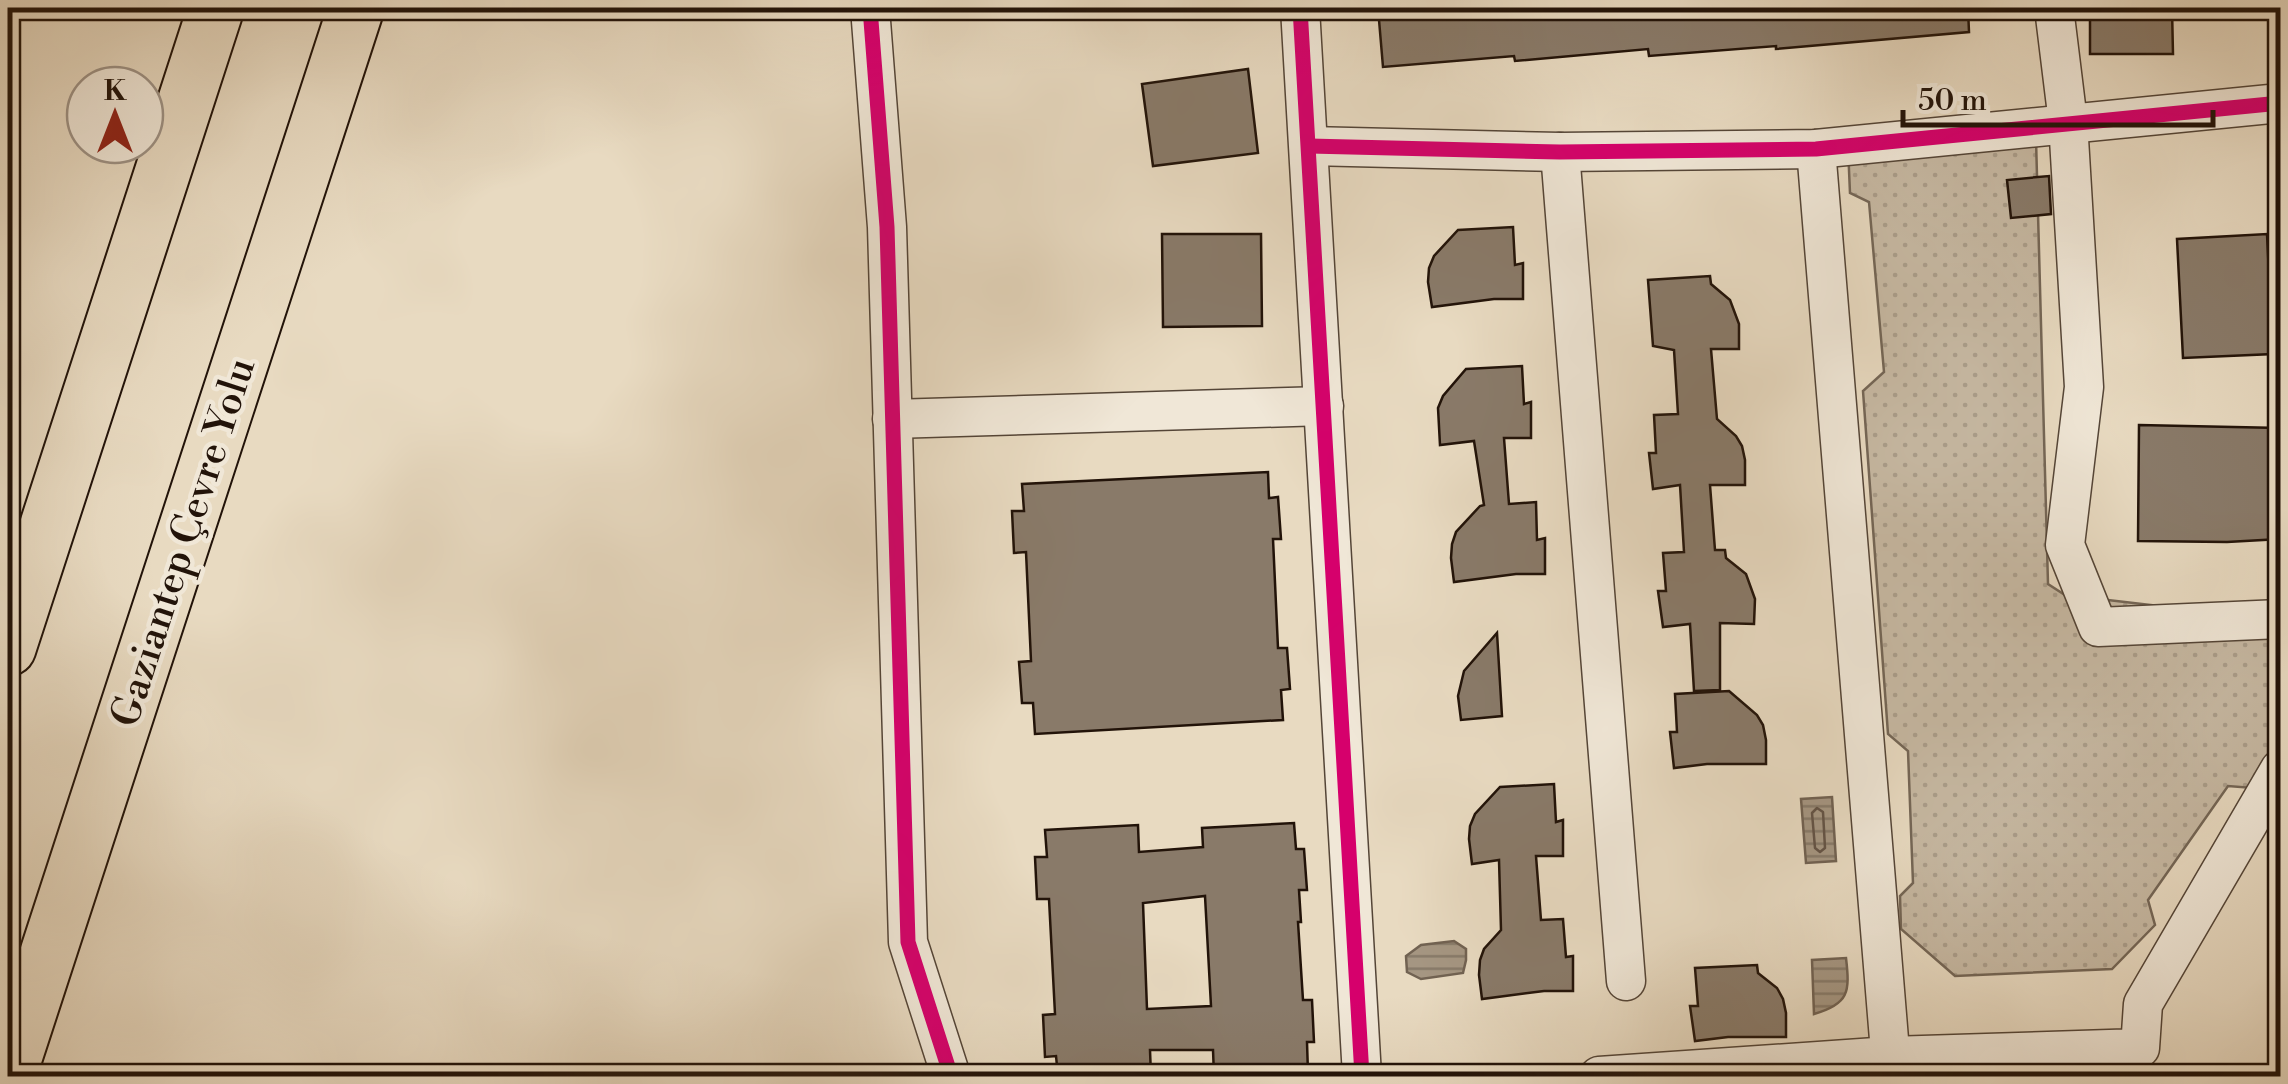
<svg xmlns="http://www.w3.org/2000/svg" width="2288" height="1084" font-family="'Libre Bodoni',serif">
	<style>
		.park { fill: url(#park-dots); stroke: #746656; stroke-width: 2.5 }
		.water { fill: url(#water-rules); stroke: #716252; stroke-width: 2.5 }
		.lines { fill: none; stroke-linecap: round; stroke-linejoin: round }
		.shore { stroke: #645446; stroke-width: 2.5 }
		.building { fill: #897a69; stroke: #221309; stroke-width: 2.5; fill-rule: evenodd }
		.minor-casing { stroke: #544537; stroke-width: 41 }
		.motorway-casing { stroke: #221309; stroke-width: 59 }
		.minor { stroke: #f0e7d7; stroke-width: 38 }
		.motorway { stroke: #e8dac1; stroke-width: 55 }
		.cycleway-casing { stroke: #f0e7d7; stroke-width: 21 }
		.cycleway { stroke: #d6006c; stroke-width: 15 }
		.labels { text-anchor: middle; stroke-width: 9; stroke-linejoin: round; paint-order: stroke }
		.street-label { font-size: 40px; fill: #221309; stroke: #f0e7d7 }
	</style>
	<defs>
		<pattern id="park-dots" width="8" height="8" patternUnits="userSpaceOnUse" patternTransform="scale(2.5)"><rect width="8" height="8" fill="#c6b8a2"/><path d="M2 2h.1M6 6h.1" fill="none" stroke="#aa9d8a" stroke-width="1.8" stroke-linecap="round"/></pattern>
		<pattern id="water-rules" width="6" height="5" patternUnits="userSpaceOnUse" patternTransform="scale(2.5)"><rect width="6" height="5" fill="#a59682"/><path d="M0 2.5h6" fill="none" stroke="#867969"/></pattern>
	</defs>
	<rect width="100%" height="100%" fill="#e8dac1"/>
	<filter id="stains"><feTurbulence type="fractalNoise" baseFrequency=".002" numOctaves="4"/><feColorMatrix values="0 0 0 0 .2 0 0 0 0 .09 0 0 0 0 .02 0 0 0 .5 -.17"/></filter>
	<radialGradient id="worn" r=".72"><stop offset=".6" stop-color="#630" stop-opacity="0"/><stop offset="1" stop-color="#630" stop-opacity=".3"/></radialGradient>
	<path class="park" d="M 2036,139 L 2048,584 L 2065,595 L 2280,620 L 2280,737 L 2253,788 L 2228,786 L 2148,900 L 2155,925 L 2112,969 L 1955,976 L 1901,929 L 1900,896 L 1913,883 L 1908,751 L 1888,734 L 1863,391 L 1884,372 L 1869,202 L 1850,193 L 1848,147 Z"/>
	<g class="water">
		<path d="M 1832,797 L 1836,861 L 1806,863 L 1801,799 Z"/>
		<path d="M 1454,941 L 1466,949 L 1466,960 L 1463,973 L 1421,979 L 1407,972 L 1406,956 L 1421,945 Z"/>
		<path d="M 1846,958 C 1850,992 1849,1004 1814,1014 L 1812,960 Z"/>
	</g>
	<g class="lines">
		<path class="shore" d="M 1817,808 L 1823,812 L 1825,848 L 1820,852 L 1815,848 L 1812,813 Z"/>
	</g>
	<g class="building">
		<path d="M 1378,8 L 1968,8 L 1969,32 L 1776,49 L 1776,46 L 1649,56 L 1648,49 L 1515,61 L 1514,56 L 1383,67 Z"/>
		<path d="M 2090,8 L 2172,8 L 2173,54 L 2090,54 Z"/>
		<path d="M 1248,69 L 1258,153 L 1153,166 L 1142,84 Z"/>
		<path d="M 2049,176 L 2051,214 L 2011,218 L 2007,180 Z"/>
		<path d="M 1513,227 L 1515,265 L 1523,263 L 1523,299 L 1494,299 L 1432,307 L 1428,282 L 1429,268 L 1434,256 L 1458,230 Z"/>
		<path d="M 1162,234 L 1261,234 L 1262,326 L 1163,327 Z"/>
		<path d="M 2267,234 L 2273,354 L 2183,358 L 2177,239 Z"/>
		<path d="M 1710,276 L 1711,284 L 1730,300 L 1739,324 L 1739,349 L 1711,349 L 1717,419 L 1736,436 L 1742,446 L 1745,460 L 1745,485 L 1710,485 L 1715,550 L 1725,550 L 1726,558 L 1746,574 L 1755,599 L 1754,624 L 1720,623 L 1720,690 L 1694,691 L 1690,624 L 1663,627 L 1658,591 L 1666,591 L 1663,553 L 1684,552 L 1680,485 L 1653,489 L 1649,453 L 1656,453 L 1654,415 L 1678,414 L 1674,350 L 1653,346 L 1648,280 Z"/>
		<path d="M 1522,366 L 1524,404 L 1531,402 L 1531,438 L 1504,438 L 1509,504 L 1536,502 L 1537,540 L 1545,538 L 1545,574 L 1516,574 L 1454,582 L 1451,558 L 1452,544 L 1456,532 L 1480,506 L 1484,505 L 1474,441 L 1440,445 L 1438,408 L 1443,396 L 1466,369 Z"/>
		<path d="M 2139,425 L 2280,428 L 2280,539 L 2227,542 L 2138,541 Z"/>
		<path d="M 1268,472 L 1269,498 L 1278,497 L 1281,539 L 1273,539 L 1278,648 L 1287,648 L 1290,689 L 1281,690 L 1283,720 L 1035,734 L 1033,703 L 1022,703 L 1019,662 L 1031,661 L 1026,552 L 1014,553 L 1012,511 L 1024,511 L 1022,484 Z"/>
		<path d="M 1497,633 L 1502,716 L 1461,720 L 1458,696 L 1464,671 Z"/>
		<path d="M 1729,691 L 1757,715 L 1763,725 L 1766,740 L 1766,764 L 1707,764 L 1674,768 L 1670,732 L 1677,732 L 1675,694 Z"/>
		<path d="M 1554,784 L 1556,822 L 1563,820 L 1563,856 L 1536,856 L 1541,920 L 1563,919 L 1566,957 L 1573,956 L 1573,991 L 1544,991 L 1482,999 L 1479,975 L 1480,960 L 1484,949 L 1501,930 L 1499,860 L 1472,864 L 1469,839 L 1470,826 L 1475,814 L 1500,787 Z"/>
		<path d="M 1294,823 L 1296,849 L 1304,849 L 1307,890 L 1299,890 L 1301,922 L 1298,922 L 1303,1000 L 1312,1000 L 1314,1042 L 1307,1042 L 1308,1073 L 1214,1076 L 1213,1050 L 1150,1050 L 1151,1076 L 1058,1076 L 1056,1056 L 1045,1057 L 1043,1015 L 1055,1014 L 1049,899 L 1037,899 L 1035,857 L 1047,857 L 1045,830 L 1138,825 L 1139,852 L 1203,847 L 1202,828 ZM 1205,896 L 1211,1006 L 1147,1009 L 1143,903 Z"/>
		<path d="M 1757,965 L 1758,973 L 1777,988 L 1783,999 L 1786,1013 L 1786,1037 L 1728,1037 L 1695,1041 L 1690,1006 L 1698,1006 L 1695,968 Z"/>
	</g>
	<g class="lines">
		<g class="minor-casing">
			<g id="minor">
				<path d="M 870,8 L 887,227 L 908,942 L 951,1076"/>
				<path d="M 1300,8 L 1362,1076"/>
				<path d="M 2054,8 L 2068,122 L 2084,387 L 2065,545 L 2098,627 L 2280,619"/>
				<path d="M 1309,146 L 1560,152 L 1816,149 L 2280,103"/>
				<path d="M 1816,149 L 1892,1076"/>
				<path d="M 1560,152 L 1626,981"/>
				<path d="M 892,419 L 1324,406"/>
				<path d="M 1599,1076 L 1890,1056 L 2140,1048 L 2143,1004 L 2280,769"/>
			</g>
		</g>
		<g class="motorway-casing">
			<g id="motorway">
				<path d="M 8,648 L 216,8"/>
				<path d="M 8,1076 L 356,8"/>
			</g>
		</g>
		<use href="#minor" class="minor"/>
		<use href="#motorway" class="motorway"/>
		<g class="cycleway-casing">
			<g id="cycleway">
				<path d="M 870,8 L 887,227 L 908,942 L 951,1076"/>
				<path d="M 1300,8 L 1362,1076"/>
				<path d="M 1309,146 L 1560,152 L 1816,149 L 2280,103"/>
			</g>
		</g>
		<use href="#cycleway" class="cycleway"/>
	</g>
	<g class="labels">
		<g class="street-label">
			<text transform="translate(182 542) rotate(-72)" y="14">Gaziantep Çevre Yolu</text>
		</g>
	</g>
	<rect width="2288" height="1084" fill="none" stroke="#e8dac1" stroke-width="40"/>
	<rect x="10" y="10" width="2268" height="1064" fill="none" stroke="#221309" stroke-width="5"/>
	<rect x="20" y="20" width="2248" height="1044" fill="none" stroke="#221309" stroke-width="2.5"/>
	<g transform="translate(115 115)"><circle r="48" fill="#f0e7d7" stroke="#9e9285" stroke-width="2.5"/>
	<path d="M0-8L18 38L0 25L-18 38Z" fill="#8f2418"/>
	<text y="-15" font-size="28" font-weight="bold" text-anchor="middle" fill="#221309">K</text>
	</g>
	<path d="M1903 110v15h310v-15" fill="none" stroke="#221309" stroke-width="5"/>
	<text x="1918" y="110" font-size="30" fill="#221309" stroke="#f0e7d7" stroke-width="8" paint-order="stroke">50 m</text>
	<rect width="100%" height="100%" filter="url(#stains)"/>
	<rect width="100%" height="100%" fill="url(#worn)"/>
</svg>
